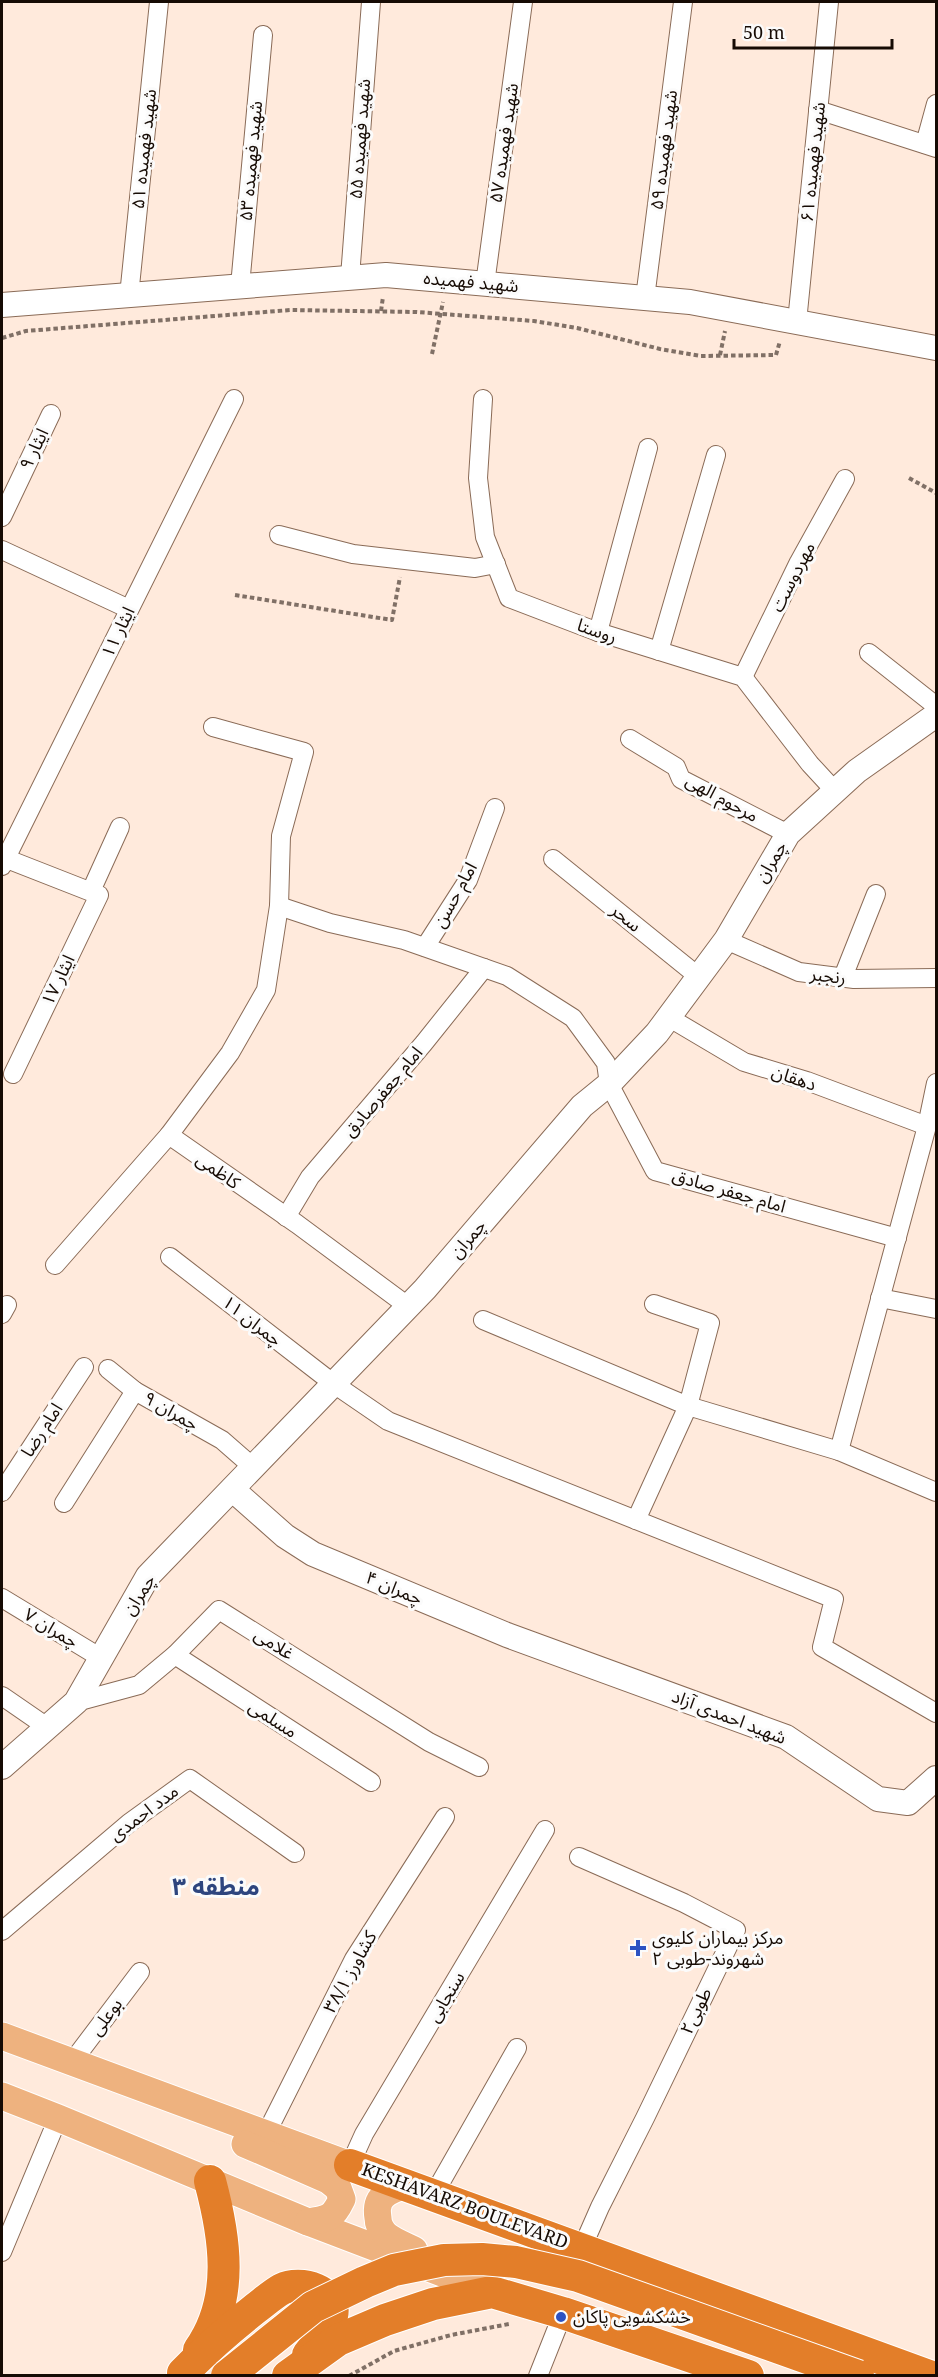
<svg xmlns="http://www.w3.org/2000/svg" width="938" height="2377" font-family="'Noto Serif','Noto Sans Arabic',serif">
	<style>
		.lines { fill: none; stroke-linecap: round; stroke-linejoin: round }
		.street-casing { stroke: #8a6b57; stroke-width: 20 }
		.secondary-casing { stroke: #8a6b57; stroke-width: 26 }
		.primary-casing { stroke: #fff; stroke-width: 29 }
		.highway-casing { stroke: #fff; stroke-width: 34 }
		.path { stroke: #807066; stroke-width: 4; stroke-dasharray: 4.5 3; stroke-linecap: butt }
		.street { stroke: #fff; stroke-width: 18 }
		.secondary { stroke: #fff; stroke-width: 24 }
		.primary { stroke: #eeb27f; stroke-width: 27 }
		.highway { stroke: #e37e29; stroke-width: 32 }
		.highway-bridge-casing { stroke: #fff; stroke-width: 34; stroke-linecap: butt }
		.highway-bridge { stroke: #e37e29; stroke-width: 32 }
		.poi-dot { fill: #2c52c2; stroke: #fbfbfb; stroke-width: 2 }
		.labels { text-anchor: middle; stroke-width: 6; stroke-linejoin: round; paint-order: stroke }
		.street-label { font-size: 18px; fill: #160b04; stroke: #fbfbfb }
		.poi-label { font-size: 18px; fill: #160b04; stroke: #fbfbfb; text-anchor: start }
		.district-label { font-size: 24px; font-weight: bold; fill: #2e457e; stroke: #fbfbfb }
	</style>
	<rect width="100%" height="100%" fill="#ffeadc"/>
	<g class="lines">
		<g class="street-casing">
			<g id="street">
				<path d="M 818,110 L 936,148"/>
				<path d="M 925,144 L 936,104"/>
				<path d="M 350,277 L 371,2"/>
				<path d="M 485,284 L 523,2"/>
				<path d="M 240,286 L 263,35"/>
				<path d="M 129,296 L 159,2"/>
				<path d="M 645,298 L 683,2"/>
				<path d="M 797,322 L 829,2"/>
				<path d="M 483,399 L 478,478 L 485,537 L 509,598 L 598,632 L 743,677 L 810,764 L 834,790"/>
				<path d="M 2,517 L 51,414"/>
				<path d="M 279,535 L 353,554 L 475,568 L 496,564"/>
				<path d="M 2,550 L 129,609"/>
				<path d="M 598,632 L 648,448"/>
				<path d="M 659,651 L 716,455"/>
				<path d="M 869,653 L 936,706"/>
				<path d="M 743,677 L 799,562 L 845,479"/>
				<path d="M 630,739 L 676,767 L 681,779 L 788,834"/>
				<path d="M 2,857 L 99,895 L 13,1074"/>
				<path d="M 553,859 L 699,977"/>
				<path d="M 2,866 L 234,399"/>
				<path d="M 91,891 L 120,827"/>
				<path d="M 279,906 L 330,923 L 404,940 L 507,976 L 573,1018 L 606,1063 L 609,1084 L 655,1171 L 897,1238"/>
				<path d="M 726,940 L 799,972 L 854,979 L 936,978"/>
				<path d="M 425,947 L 468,880 L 495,808"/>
				<path d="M 843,977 L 876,894"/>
				<path d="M 668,1017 L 744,1062 L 807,1081 L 927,1126"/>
				<path d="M 169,1135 L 230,1053 L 266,990 L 279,906 L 281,836 L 304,752 L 213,727"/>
				<path d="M 286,1217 L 310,1177 L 424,1043 L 484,968"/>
				<path d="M 170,1257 L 334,1384 L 388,1421 L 834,1599 L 822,1647 L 936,1713"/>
				<path d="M 55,1265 L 169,1135 L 297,1224 L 409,1307"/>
				<path d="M 880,1298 L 936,1309"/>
				<path d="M 2,1314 L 7,1305"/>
				<path d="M 483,1320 L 688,1406 L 710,1323 L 654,1304"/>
				<path d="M 108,1369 L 135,1391"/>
				<path d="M 839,1451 L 927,1126 L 936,1083"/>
				<path d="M 2,1492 L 84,1367"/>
				<path d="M 64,1503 L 135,1391 L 222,1440 L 254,1468"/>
				<path d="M 636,1520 L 688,1406 L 839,1451 L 936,1492"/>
				<path d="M 2,1598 L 101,1658"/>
				<path d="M 175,1655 L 371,1782"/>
				<path d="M 2,1696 L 47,1727"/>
				<path d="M 76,1702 L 139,1685 L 175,1655 L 219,1610 L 429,1742 L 479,1767"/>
				<path d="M 579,1857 L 684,1903 L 736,1930 L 645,2118 L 600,2207 L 582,2248"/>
				<path d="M 2,1931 L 129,1823 L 190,1779 L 295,1853"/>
				<path d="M 72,2062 L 140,1972"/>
				<path d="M 266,2134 L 354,1959 L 445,1817"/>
				<path d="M 350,2165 L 364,2134 L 545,1830"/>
				<path d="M 434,2194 L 517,2048"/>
				<path d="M 2,2252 L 58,2118"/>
				<path d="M 538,2376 L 563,2313"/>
			</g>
		</g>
		<g class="secondary-casing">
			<g id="secondary">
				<path d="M 2,305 L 386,275 L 690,302 L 936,348"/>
				<path d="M 233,1490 L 285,1536 L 313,1554 L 507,1635 L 786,1737 L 878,1799 L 908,1803 L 936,1778"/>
				<path d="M 2,1767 L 76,1702 L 148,1576 L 425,1289 L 582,1106 L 609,1084 L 657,1033 L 726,940 L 788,834 L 857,771 L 936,715"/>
			</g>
		</g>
		<g class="primary-casing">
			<g id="primary">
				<path d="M 2,2036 L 350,2165"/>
				<path d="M 2,2096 L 58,2118 L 308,2222 L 492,2292"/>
				<path d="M 245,2144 L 328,2180 L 338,2188 L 342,2199 C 333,2218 329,2219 308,2222"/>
				<path d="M 408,2184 C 389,2191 374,2195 378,2218 C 378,2224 381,2230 386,2235 C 393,2241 406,2246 414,2250"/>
			</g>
		</g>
		<g class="highway-casing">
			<g id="highway">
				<path d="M 350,2165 L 929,2376"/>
				<path d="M 199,2350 C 235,2299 225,2237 210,2181"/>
				<path d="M 183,2373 C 207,2348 228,2330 256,2308 C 264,2302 273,2294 282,2289 C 300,2280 338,2290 332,2316 C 330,2331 316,2344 308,2355"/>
				<path d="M 288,2376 L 338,2340 L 385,2320 L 433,2304 L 492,2292 L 563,2313 L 748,2376"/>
			</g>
		</g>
		<g class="path">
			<path d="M 381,311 L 383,297"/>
			<path d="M 2,338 L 26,331 L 290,310 L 417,312 L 534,321 L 577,328 L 660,349 L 701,356 L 776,355 L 780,341"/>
			<path d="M 432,354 L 443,302"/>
			<path d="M 720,355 L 725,331"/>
			<path d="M 909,478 L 936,493"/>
			<path d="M 235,595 L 392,620 L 400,577"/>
			<path d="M 349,2376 L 394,2351 L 451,2335 L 509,2324"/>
		</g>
		<use href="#street" class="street"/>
		<use href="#secondary" class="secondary"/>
		<use href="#primary" class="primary"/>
		<use href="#highway" class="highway"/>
		<g class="highway-bridge-casing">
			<path id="highway-bridge" d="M 227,2376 L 313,2307 L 365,2282 L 394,2270 L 444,2260 L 482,2259 L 516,2262 L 578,2276 L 858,2376"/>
		</g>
		<use href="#highway-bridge" class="highway-bridge"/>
	</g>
	<g class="poi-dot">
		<path d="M635 1939h6v6h6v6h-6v6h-6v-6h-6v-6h6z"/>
		<circle cx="561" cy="2317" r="6"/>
	</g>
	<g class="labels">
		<g class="street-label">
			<text transform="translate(360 139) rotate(-86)" y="6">شهید فهمیده ۵۵</text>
			<text transform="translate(504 143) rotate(-82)" y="6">شهید فهمیده ۵۷</text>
			<text transform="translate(144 149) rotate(-84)" y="6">شهید فهمیده ۵۱</text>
			<text transform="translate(664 150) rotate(-83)" y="6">شهید فهمیده ۵۹</text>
			<text transform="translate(251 161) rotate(-85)" y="6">شهید فهمیده ۵۳</text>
			<text transform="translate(813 162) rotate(-84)" y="6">شهید فهمیده ۶۱</text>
			<text transform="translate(471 282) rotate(5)" y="6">شهید فهمیده</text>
			<text transform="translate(34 449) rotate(-64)" y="6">ایثار ۹</text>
			<text transform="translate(793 577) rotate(-63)" y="6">مهردوست</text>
			<text transform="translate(597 631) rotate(19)" y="6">روستا</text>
			<text transform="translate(118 632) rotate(-64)" y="6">ایثار ۱۱</text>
			<text transform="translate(722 798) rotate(29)" y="6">مرحوم الهی</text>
			<text transform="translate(771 862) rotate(-59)" y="6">چمران</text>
			<text transform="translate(455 895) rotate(-61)" y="6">امام حسن</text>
			<text transform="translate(626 918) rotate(39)" y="6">سحر</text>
			<text transform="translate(828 976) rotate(7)" y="6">رنجبر</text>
			<text transform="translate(58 980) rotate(-64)" y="6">ایثار ۱۷</text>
			<text transform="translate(794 1078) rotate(19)" y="6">دهقان</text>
			<text transform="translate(383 1092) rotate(-50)" y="6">امام جعفرصادق</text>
			<text transform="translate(218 1171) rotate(35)" y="6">کاظمی</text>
			<text transform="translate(729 1191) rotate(16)" y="6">امام جعفر صادق</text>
			<text transform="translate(468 1239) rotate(-49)" y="6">چمران</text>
			<text transform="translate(252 1321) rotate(38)" y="6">چمران ۱۱</text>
			<text transform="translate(171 1411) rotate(30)" y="6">چمران ۹</text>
			<text transform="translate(42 1430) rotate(-57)" y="6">امام رضا</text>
			<text transform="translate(394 1588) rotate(23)" y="6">چمران ۴</text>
			<text transform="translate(139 1595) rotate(-57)" y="6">چمران</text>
			<text transform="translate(51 1628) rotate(31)" y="6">چمران ۷</text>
			<text transform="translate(274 1644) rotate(32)" y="6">غلامی</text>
			<text transform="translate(729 1717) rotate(21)" y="6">شهید احمدی آزاد</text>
			<text transform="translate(273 1719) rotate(33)" y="6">مسلمی</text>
			<text transform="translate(144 1813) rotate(-37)" y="6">مدد احمدی</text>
			<text transform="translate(350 1972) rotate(-61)" y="6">کشاورز ۳۸/۱</text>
			<text transform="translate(446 1997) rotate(-59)" y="6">سنجابی</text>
			<text transform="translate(696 2011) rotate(-64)" y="6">طوبی۲</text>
			<text transform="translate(106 2017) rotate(-53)" y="6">بوعلی</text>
			<text transform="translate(465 2206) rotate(20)" y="6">KESHAVARZ BOULEVARD</text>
		</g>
		<g class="poi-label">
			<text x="652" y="1944">مرکز بیماران کلیوی<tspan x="652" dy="21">شهروند-طوبی ۲</tspan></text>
			<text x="573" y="2323">خشکشویی پاکان</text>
		</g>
		<g class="district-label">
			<text x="216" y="1895">منطقه ۳</text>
		</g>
	</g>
	<rect width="938" height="2377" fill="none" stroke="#160b04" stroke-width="6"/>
	<path d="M734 39v9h158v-9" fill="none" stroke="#160b04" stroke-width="3"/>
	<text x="743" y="39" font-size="18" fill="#160b04" stroke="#fbfbfb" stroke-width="4.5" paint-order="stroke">50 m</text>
</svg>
